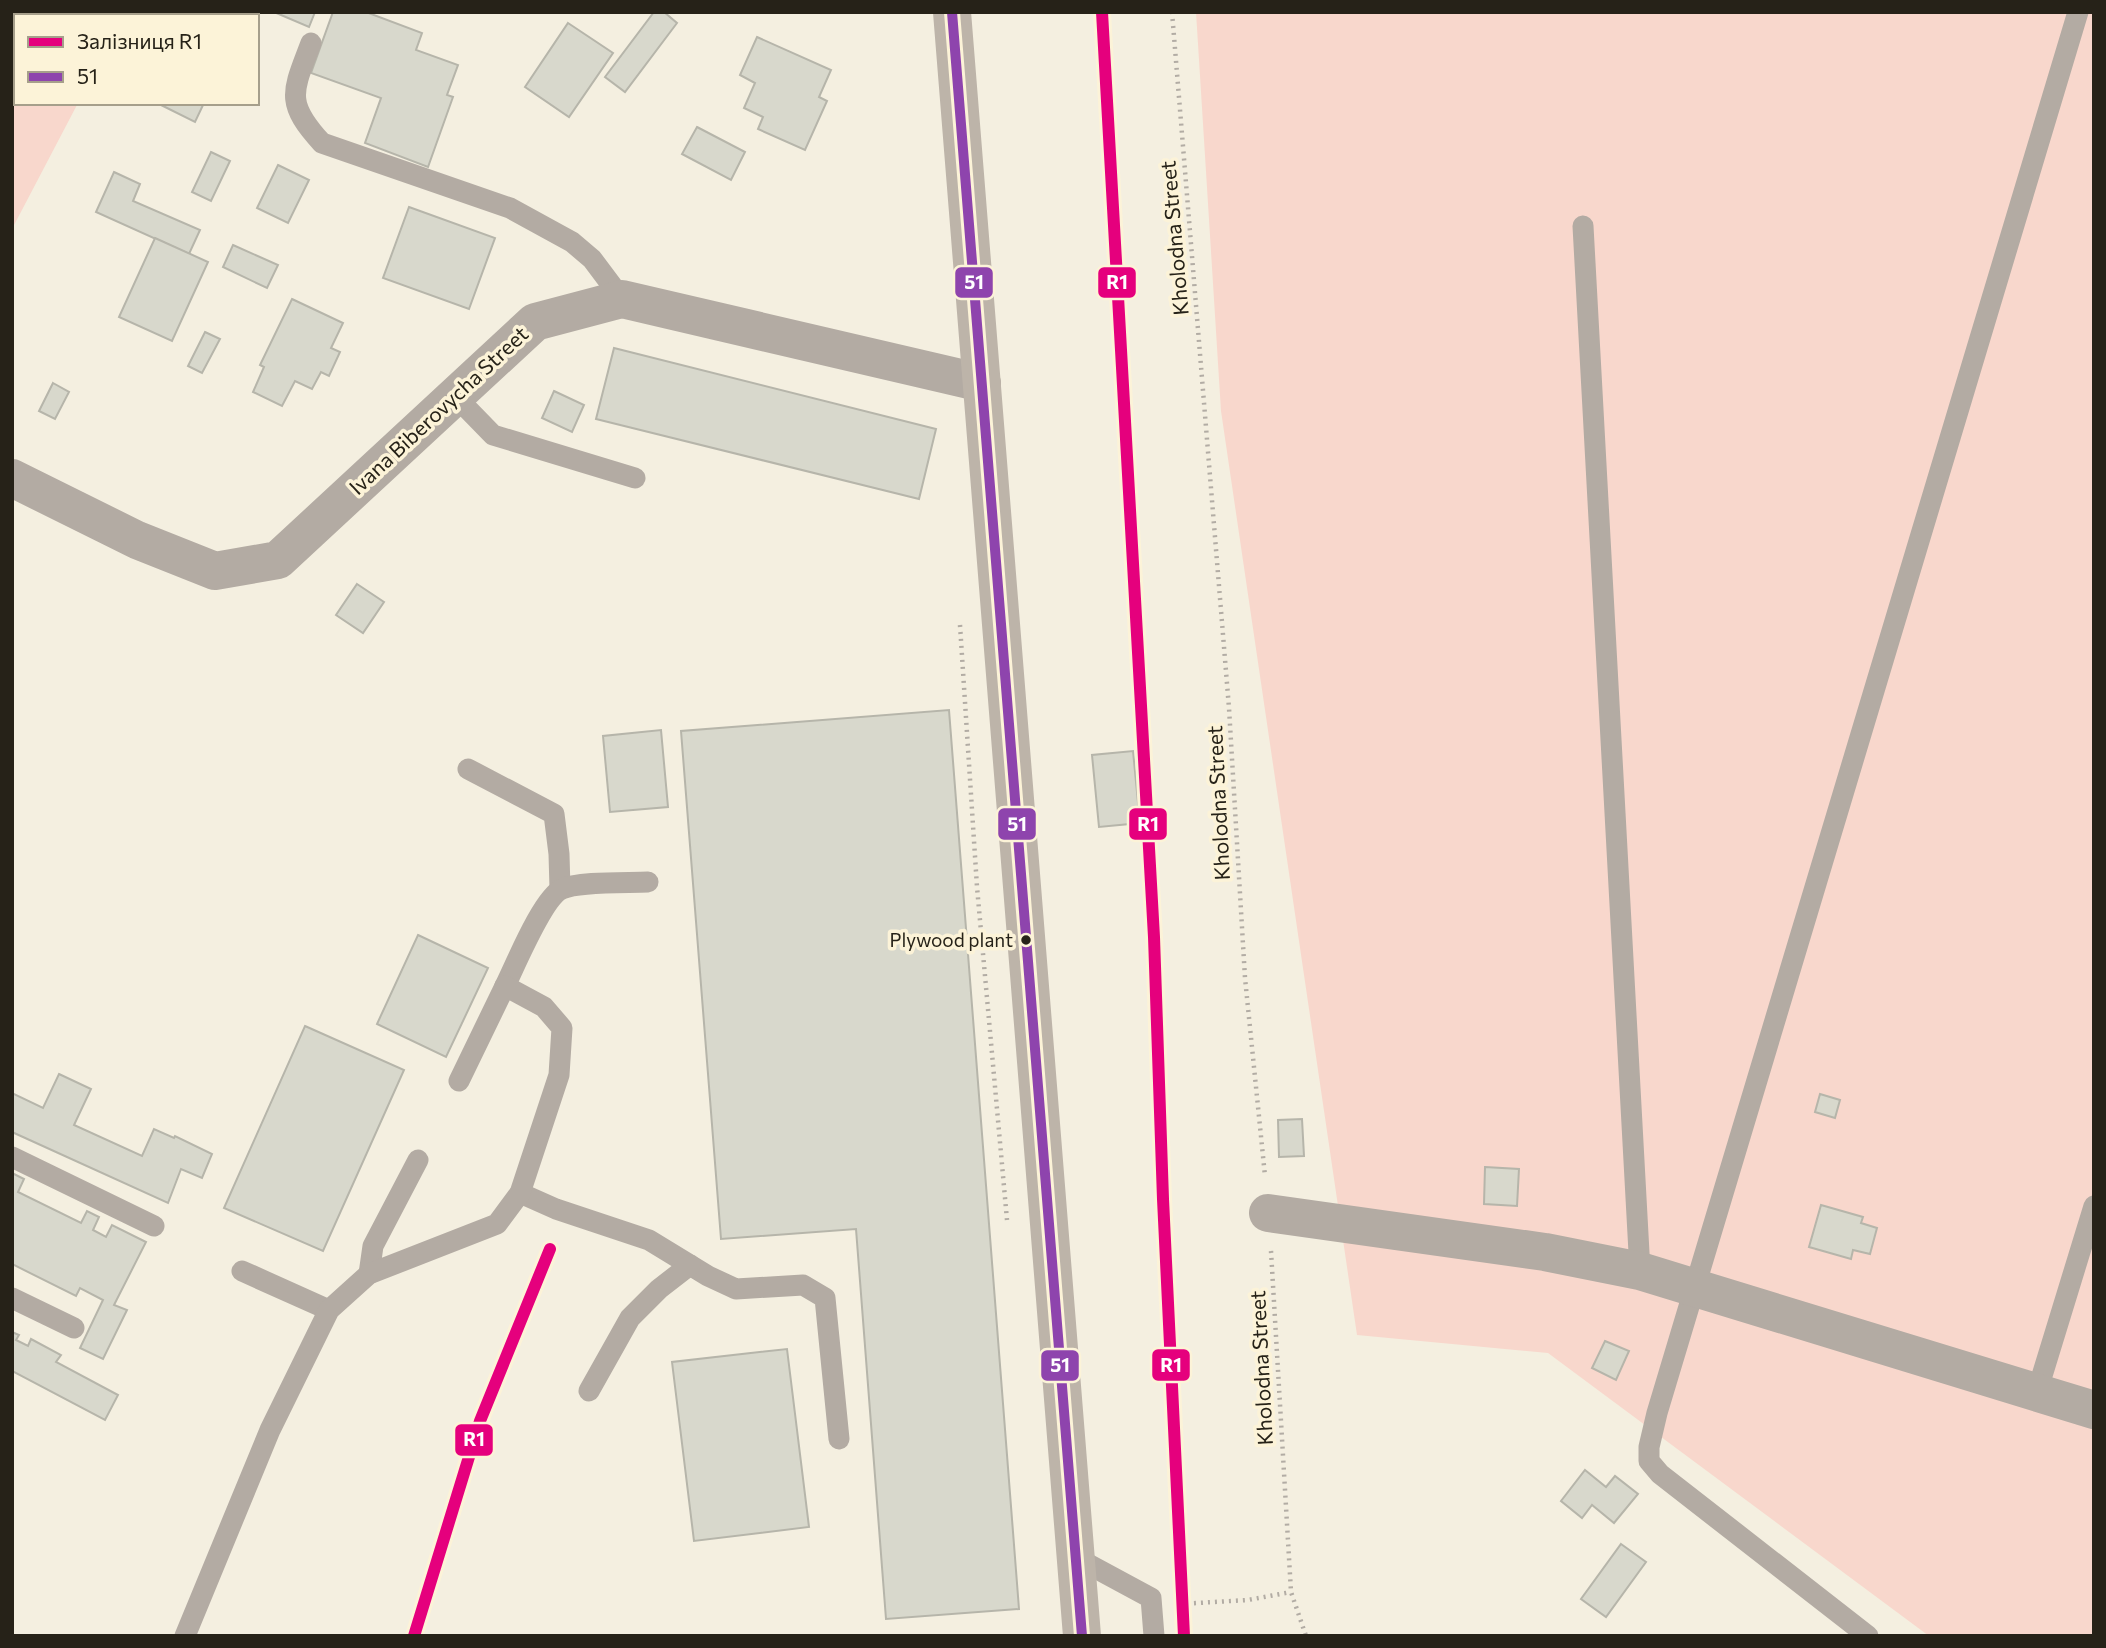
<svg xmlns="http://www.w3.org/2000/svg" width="2106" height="1648" font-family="Commissioner,sans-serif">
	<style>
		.green { fill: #f8d7cc }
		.building { fill: #d8d8cc; stroke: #b6b5aa; stroke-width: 2 }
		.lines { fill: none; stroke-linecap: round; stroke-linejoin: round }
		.path { stroke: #b2aca4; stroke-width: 4.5; stroke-dasharray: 2 5; stroke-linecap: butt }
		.lane { stroke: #b3aba3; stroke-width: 21 }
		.street { stroke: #b3aba3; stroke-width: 38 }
		.secondary { stroke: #bdb4a9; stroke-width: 38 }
		.bus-1-casing { stroke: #fcf3d8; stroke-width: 16 }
		.bus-1 { stroke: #8e44ad; stroke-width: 10 }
		.rail-1-casing { stroke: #fcf3d8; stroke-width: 18 }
		.rail-1 { stroke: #e5007d; stroke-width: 12 }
		.bus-dot { fill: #262218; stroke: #fcf3d8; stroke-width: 2.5 }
		.labels { text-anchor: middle; stroke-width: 7; stroke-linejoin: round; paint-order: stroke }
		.bus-label { font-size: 19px; fill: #262218; stroke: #fcf3d8; text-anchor: end }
		.street-label { font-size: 21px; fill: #262218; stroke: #fcf3d8 }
		.line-badge { stroke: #fcf3d8; stroke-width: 2.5 }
		.badge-label { font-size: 19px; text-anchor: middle; font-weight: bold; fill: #fff }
	</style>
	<rect width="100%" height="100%" fill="#f4efe0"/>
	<g class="green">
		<path d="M 12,12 L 126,12 L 124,16 L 16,16 L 16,103 L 78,103 L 12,229 Z"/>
		<path d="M 1196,12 L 2094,12 L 2094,1636 L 1929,1636 L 1548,1353 L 1357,1335 L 1221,411 Z"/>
	</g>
	<g class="building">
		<path d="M 274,12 L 315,12 L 309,27 Z"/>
		<path d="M 333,12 L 366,12 L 422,33 L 416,50 L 458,65 L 447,95 L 453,97 L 428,167 L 365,143 L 381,98 L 311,73 Z"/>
		<path d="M 654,12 L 664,12 L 677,23 L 625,92 L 605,77 Z"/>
		<path d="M 568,23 L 613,53 L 569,117 L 525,87 Z"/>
		<path d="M 757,37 L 831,70 L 819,97 L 827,101 L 805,150 L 758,129 L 763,117 L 744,108 L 755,83 L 740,75 Z"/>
		<path d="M 157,103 L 204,103 L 195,122 Z"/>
		<path d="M 697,127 L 745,152 L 731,180 L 682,154 Z"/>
		<path d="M 211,152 L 230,161 L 211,201 L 192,192 Z"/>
		<path d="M 278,165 L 309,180 L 288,223 L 257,208 Z"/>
		<path d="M 114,172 L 140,184 L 133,201 L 200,230 L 189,254 L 96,212 Z"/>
		<path d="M 409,207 L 495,238 L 469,309 L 383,278 Z"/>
		<path d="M 155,238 L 208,262 L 172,341 L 119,317 Z"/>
		<path d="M 233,245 L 278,265 L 267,288 L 223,267 Z"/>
		<path d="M 292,299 L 343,323 L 331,348 L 340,352 L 329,376 L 321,372 L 312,389 L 295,381 L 282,406 L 253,392 L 264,367 L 260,365 Z"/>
		<path d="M 205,332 L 220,339 L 202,373 L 188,366 Z"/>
		<path d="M 614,348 L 936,429 L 919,499 L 596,419 Z"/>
		<path d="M 53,383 L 69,392 L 55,419 L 39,411 Z"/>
		<path d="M 554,391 L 584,405 L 572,432 L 542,418 Z"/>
		<path d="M 357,584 L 384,602 L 363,633 L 336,615 Z"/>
		<path d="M 949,710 L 1019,1609 L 886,1619 L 856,1229 L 721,1239 L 681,731 Z"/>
		<path d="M 661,730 L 668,807 L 610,812 L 603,736 Z"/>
		<path d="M 1133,751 L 1140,823 L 1099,827 L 1092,755 Z"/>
		<path d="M 418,935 L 488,968 L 446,1057 L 377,1024 Z"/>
		<path d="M 305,1026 L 404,1070 L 323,1251 L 224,1208 Z"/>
		<path d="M 59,1074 L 91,1089 L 74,1125 L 142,1156 L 154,1129 L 174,1138 L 175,1136 L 212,1154 L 202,1178 L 181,1169 L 168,1203 L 12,1132 L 12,1093 L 43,1108 Z"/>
		<path d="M 1820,1094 L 1840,1100 L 1835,1118 L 1815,1112 Z"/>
		<path d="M 1302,1119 L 1304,1156 L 1279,1157 L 1278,1120 Z"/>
		<path d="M 1485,1167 L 1519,1169 L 1517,1206 L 1484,1204 Z"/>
		<path d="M 12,1173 L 24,1179 L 18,1192 L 81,1223 L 87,1211 L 99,1217 L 93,1230 L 106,1237 L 112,1225 L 146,1242 L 114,1305 L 127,1310 L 103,1359 L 80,1348 L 103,1300 L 80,1288 L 76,1296 L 12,1264 Z"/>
		<path d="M 1821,1205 L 1863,1217 L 1861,1223 L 1877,1228 L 1870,1254 L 1853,1250 L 1851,1259 L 1809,1247 Z"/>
		<path d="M 12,1332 L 19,1335 L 16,1340 L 28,1346 L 31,1339 L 61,1355 L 56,1362 L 118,1395 L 105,1420 L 12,1371 Z"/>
		<path d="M 1605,1341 L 1629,1351 L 1616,1380 L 1592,1368 Z"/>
		<path d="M 787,1349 L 809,1527 L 694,1541 L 672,1362 Z"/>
		<path d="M 1585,1470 L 1606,1487 L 1615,1476 L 1638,1494 L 1614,1523 L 1592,1505 L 1582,1518 L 1561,1501 Z"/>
		<path d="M 1621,1544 L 1646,1562 L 1606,1617 L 1581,1599 Z"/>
	</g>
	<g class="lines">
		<g class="path">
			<path d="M 1172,12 L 1229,708 L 1245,978 L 1265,1176"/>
			<path d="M 960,625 L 977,887 L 1007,1220"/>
			<path d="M 1271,1251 L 1291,1592 L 1306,1636"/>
			<path d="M 1180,1604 L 1248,1600 L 1291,1592"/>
		</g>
		<g class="lane">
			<path d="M 311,43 C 293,91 284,102 322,143 L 510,208 L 572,242 L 592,259 L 622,299"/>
			<path d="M 1583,226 L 1640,1271"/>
			<path d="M 455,396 L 493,435 L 635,478"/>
			<path d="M 468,769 L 554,814 L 559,854 L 560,889"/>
			<path d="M 505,986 C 515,966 543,897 562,889 C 579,881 627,883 648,882"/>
			<path d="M 12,1157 L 154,1226"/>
			<path d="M 520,1193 L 556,1209 L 649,1240 L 708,1276 L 736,1289 L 803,1285 L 825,1298 L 839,1439"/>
			<path d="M 242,1271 L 329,1310"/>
			<path d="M 369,1274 L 373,1246 L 418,1160"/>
			<path d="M 12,1298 L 74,1328"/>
			<path d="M 589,1391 L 630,1318 L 659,1289 L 690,1265"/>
			<path d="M 2037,1392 L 2094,1206"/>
			<path d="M 1075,1557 L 1151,1598 L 1154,1636"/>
			<path d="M 185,1636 L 270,1430 L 329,1310 L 369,1274 L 497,1224 L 520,1193 L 559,1075 L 562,1028 L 544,1007 L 505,986 L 459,1081"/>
			<path d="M 1868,1636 L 1660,1474 L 1649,1461 L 1649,1447 L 1657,1413 L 2078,12"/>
		</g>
		<g class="street">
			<path d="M 12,478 L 137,540 L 215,571 L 278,560 L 535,322 L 622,299 L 982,383"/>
			<path d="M 1268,1213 L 1545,1252 L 1640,1271 L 2094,1410"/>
		</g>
		<path class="secondary" d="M 952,12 L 1082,1636"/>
		<g class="bus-1-casing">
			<path id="bus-1" d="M 952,12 L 1082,1636"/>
		</g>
		<use href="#bus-1" class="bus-1"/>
		<g class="rail-1-casing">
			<g id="rail-1">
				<path d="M 1102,12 L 1154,937 L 1163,1199 L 1184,1636"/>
				<path d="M 414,1636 L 480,1421 L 550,1249"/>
			</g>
		</g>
		<use href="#rail-1" class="rail-1"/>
	</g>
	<circle class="bus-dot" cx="1026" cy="940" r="6"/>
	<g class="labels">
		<g class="bus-label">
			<text x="1013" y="947">Plywood plant</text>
		</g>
		<g class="street-label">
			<text transform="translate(1175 238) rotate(-95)" y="7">Kholodna Street</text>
			<text transform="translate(439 411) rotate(-43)" y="7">Ivana Biberovycha Street</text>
			<text transform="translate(1219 803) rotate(-93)" y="7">Kholodna Street</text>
			<text transform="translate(1262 1368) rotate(-93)" y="7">Kholodna Street</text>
		</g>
	</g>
	<g class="line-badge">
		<rect x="1097" y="266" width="40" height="33" rx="7" fill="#e5007d"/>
		<rect x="954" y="266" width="40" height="33" rx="7" fill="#8e44ad"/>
		<rect x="1128" y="807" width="40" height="34" rx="7" fill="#e5007d"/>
		<rect x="997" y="807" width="40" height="34" rx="7" fill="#8e44ad"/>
		<rect x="1151" y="1348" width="40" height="34" rx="7" fill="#e5007d"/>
		<rect x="1040" y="1349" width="40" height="33" rx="7" fill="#8e44ad"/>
		<rect x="454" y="1423" width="40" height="34" rx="7" fill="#e5007d"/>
	</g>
	<g class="badge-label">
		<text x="1117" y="289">R1</text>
		<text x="974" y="289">51</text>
		<text x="1148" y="831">R1</text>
		<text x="1017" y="831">51</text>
		<text x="1171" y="1372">R1</text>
		<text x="1060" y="1372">51</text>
		<text x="474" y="1446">R1</text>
	</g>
	<rect width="2106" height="1648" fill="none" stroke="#262218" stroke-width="28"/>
	<rect x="14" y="14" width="245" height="91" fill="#fcf3d8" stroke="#a69f8b" stroke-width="2"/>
	<rect x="28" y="37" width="35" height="10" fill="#e5007d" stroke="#a69f8b" stroke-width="2"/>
	<text x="77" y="49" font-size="21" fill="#262218">Залізниця R1</text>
	<rect x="28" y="72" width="35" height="10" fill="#8e44ad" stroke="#a69f8b" stroke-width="2"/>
	<text x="77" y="84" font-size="21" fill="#262218">51</text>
</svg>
